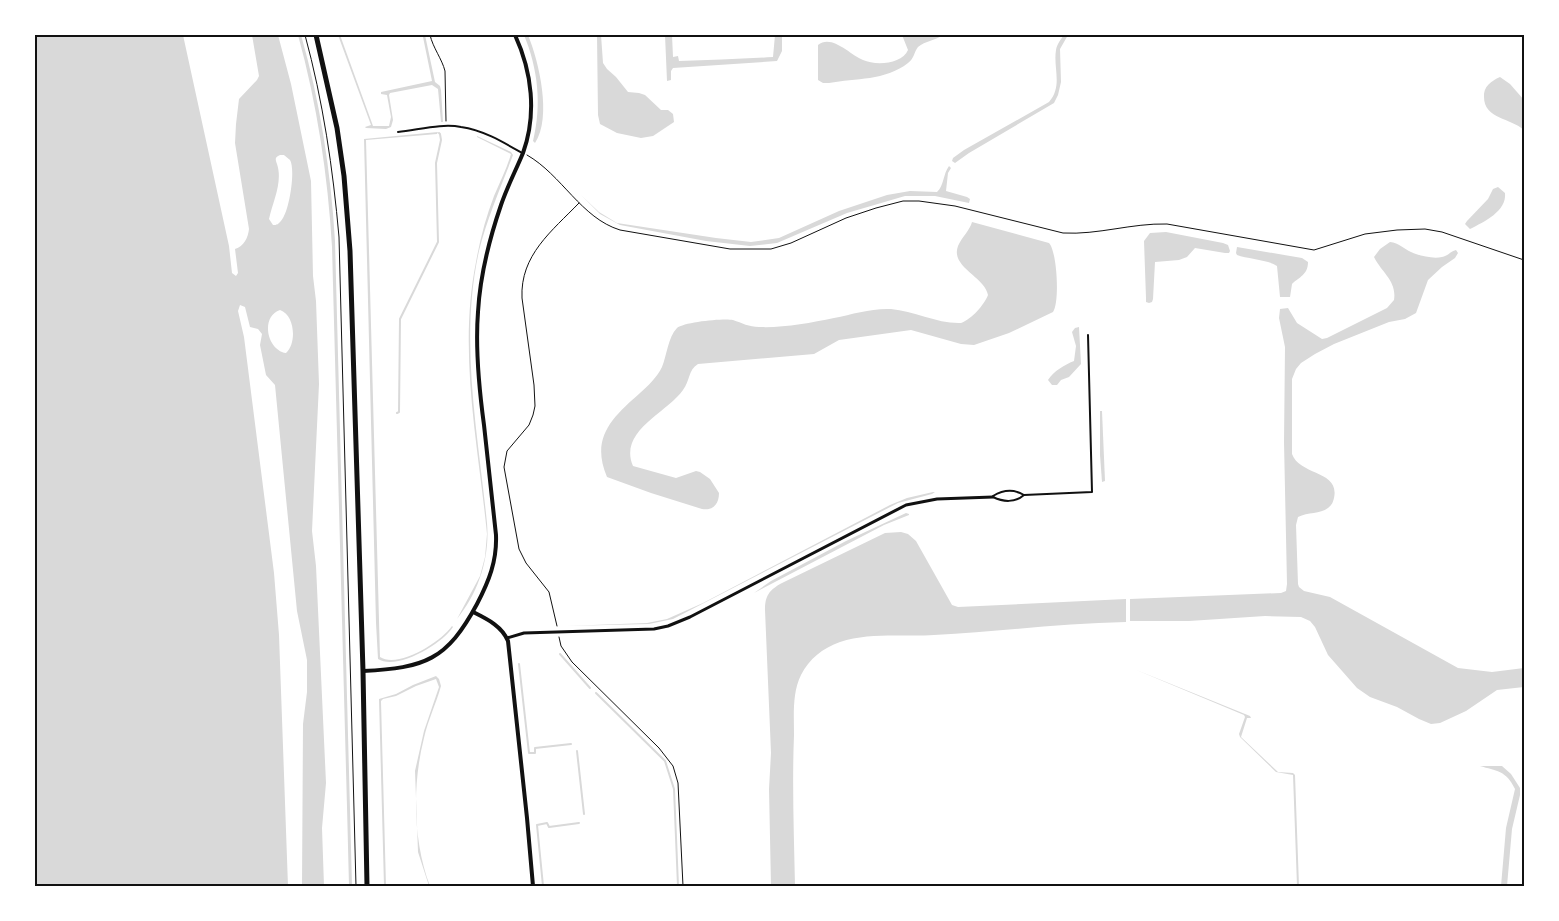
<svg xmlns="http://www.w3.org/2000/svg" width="1559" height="921" font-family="'Libre Baskerville',serif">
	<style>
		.water { fill: #d9d9d9; fill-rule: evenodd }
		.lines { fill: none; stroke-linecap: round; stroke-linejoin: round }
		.stream { stroke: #d9d9d9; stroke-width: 2 }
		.path { stroke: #111; stroke-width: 1 }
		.service { stroke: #111; stroke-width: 2 }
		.minor { stroke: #111; stroke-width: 3 }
		.tertiary { stroke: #111; stroke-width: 4 }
		.primary { stroke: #111; stroke-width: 5 }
		.neatline { fill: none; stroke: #111; stroke-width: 2 }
	</style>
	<rect width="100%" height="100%" fill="#fff"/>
	<g class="water">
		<path d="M 35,35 L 183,35 L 229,246 L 232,273 L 236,276 L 238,273 L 235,249 C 244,246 248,238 249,229 L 235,143 L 236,124 L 239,99 L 257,80 L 259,76 L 252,35 L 278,35 L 291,84 L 311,181 L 313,276 L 316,301 L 319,384 L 312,531 L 316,566 L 326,783 L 322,828 L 324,886 L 302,886 L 303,724 L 307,692 L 307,660 L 297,611 L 275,385 L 266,375 L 260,345 L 262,334 L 258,329 L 250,327 L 245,307 L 240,305 L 238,311 L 244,337 L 274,573 L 279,635 L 288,886 L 35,886 ZM 280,155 L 284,155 C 285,156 289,159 290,160 C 296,170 289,215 280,222 C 277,225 277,225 273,225 L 269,219 C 273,201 283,182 277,164 C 275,159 275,157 280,155 ZM 280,310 C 295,315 297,343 286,353 C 267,350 260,317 280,310 Z"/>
		<path d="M 298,35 L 301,35 C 320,101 331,172 335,241 L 352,886 L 349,886 L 347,807 L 332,247 C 328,176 317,104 298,35 Z"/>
		<path d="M 338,35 L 340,35 L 373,126 L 389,126 L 391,117 L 387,95 L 381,94 L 381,92 L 432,81 L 423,37 L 423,35 L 425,35 L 435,82 L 440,86 L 441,90 L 443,122 L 441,122 L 438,89 L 432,85 L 390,93 L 389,95 L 393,120 L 391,127 L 386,129 L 366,128 L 365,127 L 371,125 Z"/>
		<path d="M 524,35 L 528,35 C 539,62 552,117 535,143 L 533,141 C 542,105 538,69 524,35 Z"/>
		<path d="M 597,35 L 601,35 L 603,63 L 607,69 L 616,77 L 628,92 L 639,93 L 645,95 L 661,110 L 668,110 L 673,114 L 674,122 L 653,136 L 641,138 L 617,133 L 600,124 L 598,115 Z"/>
		<path d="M 665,35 L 672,35 L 673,57 L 678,56 L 679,61 C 711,60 741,59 773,57 L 775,35 L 782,35 L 782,51 L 777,61 L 673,68 L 671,71 L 671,80 L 667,81 Z"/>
		<path d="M 902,35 L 943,35 C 936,40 925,41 918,47 C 914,52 914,59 908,63 C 885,81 856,78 829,83 L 823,83 L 818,80 L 818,45 C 832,34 850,55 863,60 C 876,66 902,64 908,50 Z"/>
		<path d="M 1064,35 L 1068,35 L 1060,49 L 1061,82 L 1058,95 L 1054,103 L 969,153 L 955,163 L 952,161 L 953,158 L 964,150 L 1049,102 C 1063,86 1053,68 1056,50 C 1057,44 1061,39 1064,35 Z"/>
		<path d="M 1500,77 L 1510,84 L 1524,100 L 1524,130 C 1511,118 1484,119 1484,97 C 1483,87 1491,81 1500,77 Z"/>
		<path d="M 438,132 L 437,134 L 366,140 L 380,657 C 398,669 441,642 452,626 L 453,627 C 442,644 397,671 378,659 L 376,623 L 364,139 Z"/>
		<path d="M 477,136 L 511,152 L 513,155 C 501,187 487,218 479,251 C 459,341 478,433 487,523 C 490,557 479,592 457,619 L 480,576 L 485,557 L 487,534 C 478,443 458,352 476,262 C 480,239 486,217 494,196 C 500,182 507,168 511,154 L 477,137 Z"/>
		<path d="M 949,166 L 951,168 L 948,173 L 946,191 L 967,197 L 970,199 L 969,203 L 935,196 L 905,196 L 847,213 L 777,243 L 750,246 L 706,241 L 620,225 L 600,214 L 581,195 L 599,212 L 617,223 L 716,238 L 751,242 L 779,238 L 839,211 L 887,195 L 910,191 L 937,192 C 944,186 943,174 949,166 Z"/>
		<path d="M 1498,187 L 1505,193 C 1507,211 1484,222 1470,229 L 1465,224 L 1467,221 L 1488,199 L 1493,189 Z"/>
		<path d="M 972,222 L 1049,243 C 1057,251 1060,302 1053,312 L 1009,333 L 974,345 L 961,344 L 911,330 L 839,340 L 814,354 L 698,364 C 688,370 690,381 683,390 C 667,413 618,431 633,466 L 676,478 L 696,471 L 700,472 L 710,479 L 719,493 C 719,504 713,511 702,509 L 651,493 L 607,477 C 590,437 613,417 640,393 C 649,385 657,377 662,367 C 667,355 668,337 677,328 C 684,322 724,318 733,320 C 742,323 749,327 759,327 C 783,328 810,323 834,318 C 853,314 872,308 891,309 C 914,311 938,324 961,323 C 972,319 984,305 988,295 C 985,277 950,267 958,246 C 962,237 970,230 972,222 Z"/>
		<path d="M 1166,232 L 1223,243 L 1228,245 L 1230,251 L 1229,253 L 1225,253 L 1195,248 L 1187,257 L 1179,260 L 1155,262 L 1153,299 L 1152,302 L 1149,303 L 1146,302 L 1146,298 L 1144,241 L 1150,233 Z"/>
		<path d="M 1390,242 C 1399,243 1404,249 1411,252 C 1420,256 1433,259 1442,257 C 1448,256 1451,251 1456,250 L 1458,253 L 1455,258 L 1442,267 L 1428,280 L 1416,313 L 1405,319 L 1389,322 L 1334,344 L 1315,354 L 1301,363 L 1296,369 L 1292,379 L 1292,454 C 1300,476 1340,470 1334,498 C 1333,502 1332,505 1328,508 C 1320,514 1308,512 1298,517 L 1296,525 L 1298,584 L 1299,587 L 1304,591 L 1330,597 L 1458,668 L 1492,672 L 1524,668 L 1524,687 L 1497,690 L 1466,711 L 1440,723 L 1431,724 L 1419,719 L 1397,707 L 1370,697 L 1357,688 L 1328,655 L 1315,627 L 1310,621 L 1301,617 L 1265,616 L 1189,621 L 1130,621 L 1130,599 L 1281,593 L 1286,591 L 1287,584 L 1284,442 L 1285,347 L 1279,318 L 1280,309 L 1288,308 L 1297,323 L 1322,339 L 1327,338 L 1387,308 L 1394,300 C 1397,281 1382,273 1374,257 L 1380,249 Z"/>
		<path d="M 1237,247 L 1302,258 L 1308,262 C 1308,275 1299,277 1292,284 L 1290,297 L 1280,297 L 1277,266 C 1269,260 1248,259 1237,255 L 1236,253 Z"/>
		<path d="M 1079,327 L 1081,364 L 1069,377 L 1061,380 L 1057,385 L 1052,385 L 1048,380 C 1054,371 1064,365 1074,361 L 1076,346 L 1072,332 L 1075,328 Z"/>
		<path d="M 1100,411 L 1102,411 L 1105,481 L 1102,482 L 1100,455 Z"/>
		<path d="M 933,492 L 935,492 L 932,494 L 898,503 L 673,619 L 649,624 L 566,626 L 647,623 L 667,619 L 703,603 L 890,505 L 907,498 Z"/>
		<path d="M 906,513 L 909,514 L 909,515 L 884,525 L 754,593 L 771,581 L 846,541 Z"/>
		<path d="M 901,532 L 908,534 L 916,541 L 952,605 L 958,607 L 1126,599 L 1126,622 C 1062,623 998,632 934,635 C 904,637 870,632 840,642 C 823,648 809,659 801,675 C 792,693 794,716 794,735 C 792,785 794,836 795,886 L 771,886 L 769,789 L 771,753 L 765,610 C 765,596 769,590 782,583 L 885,533 Z"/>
		<path d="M 1134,669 L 1250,716 L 1251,718 L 1247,718 L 1241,737 L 1278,772 L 1293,773 L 1295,775 L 1299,886 L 1297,886 L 1293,775 L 1276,772 L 1240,737 L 1239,734 L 1245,717 L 1244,715 Z"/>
		<path d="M 436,676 L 439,679 L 441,686 C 436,704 428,720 424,738 C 412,785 413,841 430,886 L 429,886 L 418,852 L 415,771 L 424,731 L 439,687 L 436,679 L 416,686 L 396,696 L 383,699 L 381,701 L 386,886 L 384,886 L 379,699 L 396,694 L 413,685 Z"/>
		<path d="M 1480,766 L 1502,766 L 1511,774 L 1520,788 L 1520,795 L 1512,829 L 1507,886 L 1501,886 L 1506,828 L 1515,789 C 1506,770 1496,771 1480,766 Z"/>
	</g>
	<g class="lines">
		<g class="stream">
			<path d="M 397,413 L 399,412 L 400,319 L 438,242 L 436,163 L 441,140 L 440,134 L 439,133"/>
			<path d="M 560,654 L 590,688"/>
			<path d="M 519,664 L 529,753 L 535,753 L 535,748 L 571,744"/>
			<path d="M 596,693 L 665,761 L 674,789 L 678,886"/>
			<path d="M 577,751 L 584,814"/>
			<path d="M 543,886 L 537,825 L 547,823 L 549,827 L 579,823"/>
		</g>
		<g class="path">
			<path d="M 305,35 C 323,101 333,169 339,237 L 356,886"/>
			<path d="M 430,35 C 433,48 442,59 445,71 L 446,121"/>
			<path d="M 527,155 C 562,175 581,218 620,230 L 730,249 L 771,249 L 791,243 L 846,218 L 876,208 L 903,201 L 919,201 L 955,206 L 1063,233 C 1098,235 1132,223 1167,224 L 1314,250 L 1365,234 L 1397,230 L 1425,229 L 1442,232 L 1524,260"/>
			<path d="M 557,626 L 549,592 L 526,563 L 519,549 L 504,467 L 507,451 L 529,425 L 533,415 L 535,406 L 534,385 L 522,298 C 520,255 552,231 579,203"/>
			<path d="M 559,637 L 561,646 L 572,662 L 659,748 L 673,766 L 678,783 L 683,886"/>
		</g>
		<g class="service">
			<path d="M 398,132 C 418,130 442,123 461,127 C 483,130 503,142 522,153"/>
			<path d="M 993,496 C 1003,490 1014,489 1024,495"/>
			<path d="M 993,497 C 1003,502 1015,503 1024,495 L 1092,492 L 1088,335"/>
		</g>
		<path class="minor" d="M 507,638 L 524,633 L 654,629 L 668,626 L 690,617 L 906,505 L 937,499 L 993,497"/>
		<g class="tertiary">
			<path d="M 473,612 C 487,619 502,626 508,641 L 527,818 L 533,886"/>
			<path d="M 363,671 C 425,668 447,660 477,604 C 489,581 497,561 496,535 C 492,498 488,462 484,425 C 479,388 475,350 478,312 C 480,276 489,240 501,205 C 507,187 516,170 523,153 C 537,114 532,72 515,35"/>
		</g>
		<path class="primary" d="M 316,35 L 337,128 L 344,176 L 350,251 L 363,671 L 367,886"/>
	</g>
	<rect width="1559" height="921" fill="none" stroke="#ffffff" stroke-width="72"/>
	<rect x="36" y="36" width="1487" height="849" class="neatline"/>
</svg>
